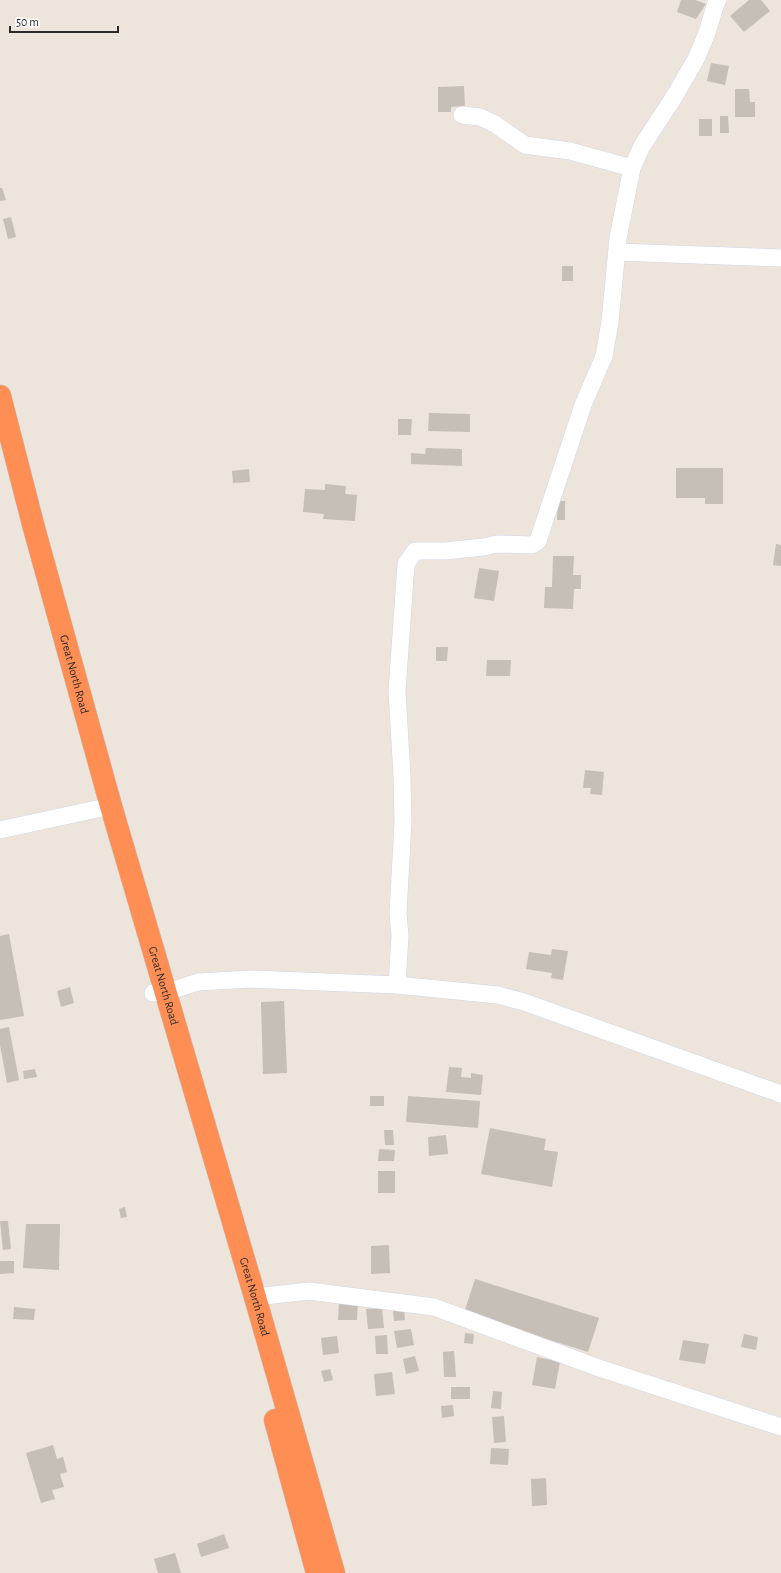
<svg xmlns="http://www.w3.org/2000/svg" width="781" height="1573" font-family="'Alegreya Sans',sans-serif">
	<style>
		.building { fill: #c5bfb7 }
		.lines { fill: none; stroke-linecap: round; stroke-linejoin: round }
		.minor-casing { stroke: #d1d6e4; stroke-width: 18 }
		.highway-casing { stroke: #c3c3c3; stroke-width: 23 }
		.minor { stroke: #fff; stroke-width: 17 }
		.highway { stroke: #ff8e55; stroke-width: 22 }
		.labels { text-anchor: middle; stroke-width: 4; stroke-linejoin: round; paint-order: stroke }
		.street-label { font-size: 12px; fill: #2a2a2a; stroke: #fff }
	</style>
	<rect width="100%" height="100%" fill="#ede4dc"/>
	<g class="building">
		<path d="M 681,0 L 695,0 L 706,4 L 696,19 L 677,12 Z"/>
		<path d="M 749,0 L 761,0 L 770,11 L 744,32 L 730,16 Z"/>
		<path d="M 711,63 L 729,66 L 725,85 L 707,81 Z"/>
		<path d="M 464,86 L 465,106 L 451,107 L 451,112 L 438,112 L 438,87 Z"/>
		<path d="M 735,89 L 749,89 L 750,102 L 755,102 L 755,117 L 735,117 Z"/>
		<path d="M 720,116 L 728,116 L 729,133 L 720,133 Z"/>
		<rect x="699" y="119" width="13" height="17"/>
		<path d="M 0,188 L 2,188 L 6,200 L 0,201 Z"/>
		<path d="M 11,217 L 16,237 L 8,239 L 3,219 Z"/>
		<rect x="562" y="266" width="11" height="15"/>
		<path d="M 429,413 L 470,414 L 470,432 L 428,431 Z"/>
		<path d="M 398,419 L 412,419 L 411,435 L 398,435 Z"/>
		<path d="M 426,448 L 462,449 L 462,466 L 411,464 L 411,453 L 425,454 Z"/>
		<path d="M 676,468 L 723,468 L 723,504 L 705,504 L 705,498 L 676,498 Z"/>
		<path d="M 249,469 L 250,482 L 233,483 L 232,471 Z"/>
		<path d="M 325,484 L 346,486 L 345,494 L 357,495 L 355,521 L 323,519 L 324,514 L 303,512 L 305,489 L 325,490 Z"/>
		<path d="M 558,501 L 565,501 L 565,520 L 557,520 Z"/>
		<path d="M 776,544 L 781,545 L 781,566 L 773,565 Z"/>
		<path d="M 553,556 L 574,556 L 573,575 L 581,575 L 581,589 L 574,589 L 573,609 L 544,608 L 545,587 L 552,587 Z"/>
		<path d="M 479,568 L 499,571 L 494,601 L 474,598 Z"/>
		<path d="M 436,647 L 448,647 L 447,661 L 436,661 Z"/>
		<path d="M 487,660 L 511,660 L 510,676 L 486,676 Z"/>
		<path d="M 585,770 L 604,772 L 602,795 L 590,794 L 591,788 L 583,788 Z"/>
		<path d="M 9,934 L 24,1016 L 0,1020 L 0,936 Z"/>
		<path d="M 552,949 L 568,951 L 563,980 L 551,978 L 552,973 L 526,969 L 529,952 L 551,955 Z"/>
		<path d="M 70,987 L 74,1003 L 61,1007 L 57,991 Z"/>
		<path d="M 284,1001 L 287,1073 L 263,1074 L 261,1002 Z"/>
		<path d="M 9,1027 L 19,1080 L 7,1083 L 0,1045 L 0,1029 Z"/>
		<path d="M 449,1067 L 462,1068 L 461,1077 L 471,1078 L 471,1073 L 483,1075 L 481,1095 L 446,1092 Z"/>
		<path d="M 35,1069 L 37,1077 L 24,1079 L 23,1071 Z"/>
		<rect x="370" y="1096" width="14" height="10"/>
		<path d="M 408,1096 L 480,1101 L 478,1128 L 406,1122 Z"/>
		<path d="M 490,1128 L 546,1139 L 544,1150 L 558,1152 L 552,1187 L 481,1174 Z"/>
		<path d="M 384,1130 L 393,1130 L 394,1145 L 385,1145 Z"/>
		<path d="M 446,1135 L 448,1154 L 429,1156 L 428,1137 Z"/>
		<path d="M 379,1149 L 395,1150 L 394,1161 L 378,1161 Z"/>
		<rect x="378" y="1171" width="17" height="22"/>
		<path d="M 125,1207 L 127,1217 L 121,1218 L 119,1209 Z"/>
		<path d="M 0,1221 L 8,1221 L 11,1249 L 3,1250 Z"/>
		<path d="M 26,1224 L 60,1224 L 59,1270 L 23,1268 Z"/>
		<path d="M 389,1245 L 390,1273 L 371,1274 L 371,1246 Z"/>
		<path d="M 0,1261 L 14,1261 L 14,1273 L 0,1274 Z"/>
		<path d="M 475,1279 L 599,1318 L 588,1352 L 464,1313 Z"/>
		<path d="M 339,1303 L 358,1303 L 357,1320 L 338,1320 Z"/>
		<path d="M 14,1307 L 35,1309 L 34,1320 L 13,1319 Z"/>
		<path d="M 382,1308 L 384,1328 L 368,1329 L 366,1309 Z"/>
		<path d="M 404,1308 L 405,1320 L 394,1321 L 393,1310 Z"/>
		<path d="M 411,1329 L 414,1345 L 397,1348 L 394,1331 Z"/>
		<path d="M 465,1333 L 474,1334 L 473,1344 L 464,1343 Z"/>
		<path d="M 744,1334 L 758,1337 L 756,1350 L 741,1347 Z"/>
		<path d="M 387,1335 L 388,1354 L 376,1354 L 375,1336 Z"/>
		<path d="M 337,1336 L 339,1353 L 323,1355 L 321,1338 Z"/>
		<path d="M 683,1340 L 709,1344 L 705,1364 L 679,1360 Z"/>
		<path d="M 454,1351 L 456,1377 L 444,1377 L 443,1352 Z"/>
		<path d="M 415,1356 L 419,1371 L 406,1374 L 403,1359 Z"/>
		<path d="M 537,1357 L 560,1362 L 555,1389 L 532,1385 Z"/>
		<path d="M 330,1369 L 333,1380 L 324,1382 L 321,1371 Z"/>
		<path d="M 392,1372 L 395,1394 L 376,1396 L 374,1374 Z"/>
		<rect x="451" y="1387" width="19" height="12"/>
		<path d="M 493,1391 L 502,1392 L 501,1409 L 491,1408 Z"/>
		<path d="M 453,1405 L 454,1416 L 442,1418 L 441,1406 Z"/>
		<path d="M 504,1416 L 506,1442 L 494,1443 L 492,1417 Z"/>
		<path d="M 53,1445 L 57,1459 L 63,1457 L 67,1472 L 60,1474 L 64,1487 L 52,1490 L 55,1499 L 41,1503 L 26,1453 Z"/>
		<path d="M 491,1448 L 509,1449 L 508,1465 L 490,1464 Z"/>
		<path d="M 546,1478 L 547,1505 L 532,1506 L 531,1479 Z"/>
		<path d="M 224,1534 L 229,1548 L 201,1557 L 197,1544 Z"/>
		<path d="M 175,1553 L 181,1573 L 158,1573 L 154,1559 Z"/>
	</g>
	<g class="lines">
		<g class="minor-casing">
			<g id="minor">
				<path d="M 462,115 L 480,117 L 495,124 L 525,145 L 570,151 L 632,168"/>
				<path d="M 617,252 L 781,258"/>
				<path d="M 0,830 L 111,806"/>
				<path d="M 397,985 L 400,936 L 398,913 L 403,822 L 402,776 L 397,691 L 406,564 L 415,551 L 445,551 L 484,547 L 497,544 L 532,545 L 538,541 L 583,405 L 604,356 L 610,322 L 618,238 L 632,168 L 642,146 L 674,97 L 696,59 L 707,33 L 716,3 L 718,0"/>
				<path d="M 153,993 L 167,992 L 198,982 L 251,979 L 397,985 L 498,995 L 524,1002 L 781,1094"/>
				<path d="M 255,1297 L 309,1291 L 434,1307 L 599,1368 L 781,1427"/>
			</g>
		</g>
		<g class="highway-casing">
			<g id="highway">
				<path id="s1" d="M 0,396 L 34,528 L 111,806 L 255,1297 L 334,1573"/>
				<path d="M 275,1420 L 317,1573"/>
			</g>
		</g>
		<use href="#minor" class="minor"/>
		<use href="#highway" class="highway"/>
	</g>
	<g class="labels">
		<g class="street-label">
			<text dy="4" stroke="none"><textPath href="#s1" startOffset="288">Great North Road</textPath></text>
			<text dy="4" stroke="none"><textPath href="#s1" startOffset="612">Great North Road</textPath></text>
			<text dy="4" stroke="none"><textPath href="#s1" startOffset="936">Great North Road</textPath></text>
		</g>
	</g>
	<path d="M10 26v6h108v-6" fill="none" stroke="#2a2a2a" stroke-width="2"/>
	<text x="16" y="26" font-size="12" fill="#2a2a2a" stroke="#ffffff" stroke-width="3" paint-order="stroke">50 m</text>
</svg>
